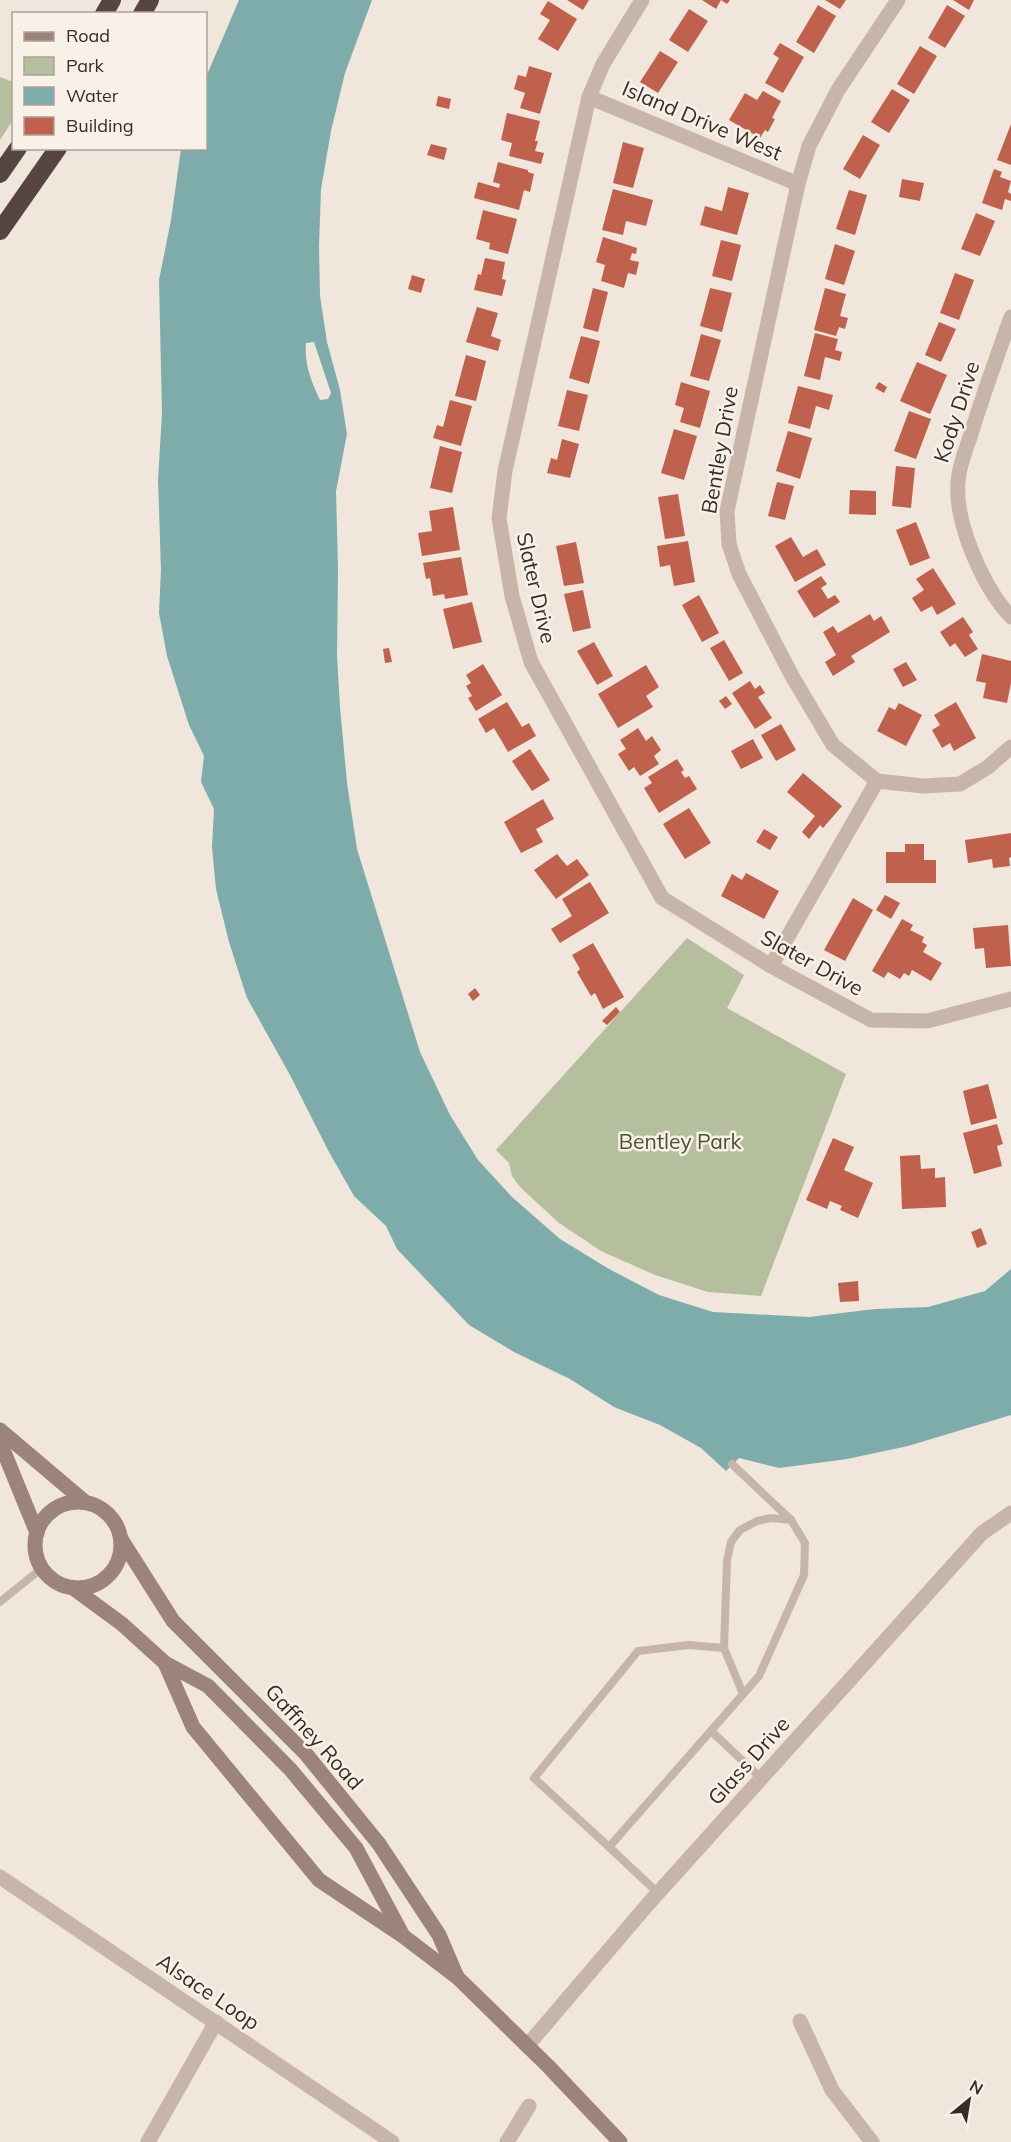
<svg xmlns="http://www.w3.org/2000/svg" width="1011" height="2142" font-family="Mulish,sans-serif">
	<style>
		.green { fill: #b6bf9d }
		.water { fill: #7dacab; fill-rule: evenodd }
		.building { fill: #bf614c }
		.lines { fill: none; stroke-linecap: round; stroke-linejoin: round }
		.lane { stroke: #c8b5a9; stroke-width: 8 }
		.street { stroke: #c8b5a9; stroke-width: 15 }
		.secondary { stroke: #9c847a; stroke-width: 15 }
		.highway { stroke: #564540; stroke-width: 18 }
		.labels { text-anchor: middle; stroke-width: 5; stroke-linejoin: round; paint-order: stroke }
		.street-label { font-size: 21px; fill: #362c28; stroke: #f9f0e8 }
		.park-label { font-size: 21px; fill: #47532d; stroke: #f9f0e8 }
	</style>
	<rect width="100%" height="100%" fill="#f1e6dc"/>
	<g class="green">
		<path d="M 0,77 L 13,82 L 13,120 L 0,140 Z"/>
		<path d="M 687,938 L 744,975 L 727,1008 L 846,1074 L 761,1296 L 708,1292 L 655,1275 L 601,1251 L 559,1223 L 520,1187 L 512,1176 L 509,1163 L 496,1150 Z"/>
	</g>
	<path class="water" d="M 239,0 L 372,0 L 345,73 L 331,131 L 321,189 L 319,246 L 320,296 L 327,342 L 340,390 L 347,434 L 336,491 L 338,569 L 337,656 L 340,707 L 347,783 L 357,849 L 420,1052 L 450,1115 L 478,1160 L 512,1197 L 560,1239 L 609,1269 L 659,1295 L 713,1312 L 809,1317 L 875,1309 L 928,1307 L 985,1291 L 1011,1269 L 1011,1415 L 908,1446 L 847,1459 L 779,1468 L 739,1458 L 726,1471 L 701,1448 L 660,1425 L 614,1407 L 570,1379 L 514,1352 L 469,1325 L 397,1249 L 386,1226 L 354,1196 L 329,1152 L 290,1075 L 247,998 L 229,942 L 216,889 L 212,847 L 214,809 L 201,782 L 204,756 L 189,725 L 167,656 L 159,613 L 161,570 L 158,480 L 162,413 L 159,280 L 171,220 L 181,149 L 206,148 L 206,77 ZM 314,342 L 331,393 L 328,399 L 320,400 C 311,381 304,363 306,343 Z"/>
	<g class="building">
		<path d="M 567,0 L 589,0 L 583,10 Z"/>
		<path d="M 702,0 L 730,0 L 727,4 L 721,0 L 716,9 Z"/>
		<path d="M 825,0 L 846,0 L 840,9 Z"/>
		<path d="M 953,0 L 974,0 L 969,10 Z"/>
		<path d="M 548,1 L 577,19 L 558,51 L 538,39 L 550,20 L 540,14 Z"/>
		<path d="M 818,5 L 836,16 L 814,53 L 796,42 Z"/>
		<path d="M 947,5 L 965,16 L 945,48 L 928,38 Z"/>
		<path d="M 689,9 L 708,21 L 688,52 L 669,40 Z"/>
		<path d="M 780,43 L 804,57 L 783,93 L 765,83 L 779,58 L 773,54 Z"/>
		<path d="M 920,46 L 937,56 L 914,94 L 897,84 Z"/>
		<path d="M 660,51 L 678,62 L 658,93 L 640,82 Z"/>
		<path d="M 529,66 L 552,73 L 540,114 L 520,108 L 525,93 L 514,89 L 518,75 L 526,77 Z"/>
		<path d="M 892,89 L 910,100 L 889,133 L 871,122 Z"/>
		<path d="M 763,91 L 781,101 L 772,118 L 775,119 L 768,132 L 765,130 L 760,138 L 729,120 L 745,93 L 757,100 Z"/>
		<path d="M 438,96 L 451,99 L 449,109 L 436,106 Z"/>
		<path d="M 507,113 L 540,121 L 535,141 L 538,141 L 535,151 L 544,153 L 541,164 L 509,156 L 512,143 L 501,140 Z"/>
		<path d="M 1011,124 L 1011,165 L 997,160 Z"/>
		<path d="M 863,135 L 880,145 L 860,179 L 843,169 Z"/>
		<path d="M 623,142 L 644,148 L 633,188 L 613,183 Z"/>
		<path d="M 431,144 L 447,148 L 444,160 L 427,155 Z"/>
		<path d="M 498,162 L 528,170 L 528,172 L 534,174 L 530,192 L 524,190 L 519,210 L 474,198 L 478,182 L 499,188 L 500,184 L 493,182 Z"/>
		<path d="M 994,169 L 1002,172 L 1000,177 L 1011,181 L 1008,192 L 1011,194 L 1011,201 L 1005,199 L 1002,210 L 982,203 Z"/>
		<path d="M 902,179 L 924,183 L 920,201 L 899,197 Z"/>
		<path d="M 728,187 L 749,193 L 737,235 L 700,225 L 705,206 L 722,211 Z"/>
		<path d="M 613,189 L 653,200 L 646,226 L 626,221 L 623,235 L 602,230 Z"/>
		<path d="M 849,190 L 867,195 L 855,235 L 836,229 Z"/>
		<path d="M 483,210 L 517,219 L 508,254 L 489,249 L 490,243 L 476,239 Z"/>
		<path d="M 976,213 L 995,221 L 980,256 L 961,249 Z"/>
		<path d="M 603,237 L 637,248 L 636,254 L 632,253 L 630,260 L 639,262 L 636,275 L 628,273 L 624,288 L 601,281 L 605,265 L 596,262 Z"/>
		<path d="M 721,240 L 741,245 L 732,281 L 712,276 Z"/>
		<path d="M 835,244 L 855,251 L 844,285 L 825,279 Z"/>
		<path d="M 485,258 L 505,262 L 502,279 L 506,280 L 502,296 L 474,290 L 478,274 L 481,275 Z"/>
		<path d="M 955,273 L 974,280 L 959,320 L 940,313 Z"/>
		<path d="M 412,275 L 425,279 L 421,293 L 408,289 Z"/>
		<path d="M 593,288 L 608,292 L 598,332 L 583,328 Z"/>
		<path d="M 710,288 L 732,293 L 722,332 L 700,326 Z"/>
		<path d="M 825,288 L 846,294 L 840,316 L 848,318 L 845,329 L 839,327 L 836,336 L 814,330 Z"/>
		<path d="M 477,307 L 498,313 L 491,336 L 501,340 L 498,351 L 466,342 Z"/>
		<path d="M 939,322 L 956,329 L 941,362 L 925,355 Z"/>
		<path d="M 815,333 L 838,339 L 835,350 L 842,352 L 840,361 L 825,357 L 820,380 L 804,376 Z"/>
		<path d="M 701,334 L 721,340 L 709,381 L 690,376 Z"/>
		<path d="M 581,336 L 600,341 L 589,384 L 569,378 Z"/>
		<path d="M 466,355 L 486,361 L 476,401 L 455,396 Z"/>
		<path d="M 917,362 L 947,375 L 930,414 L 900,401 Z"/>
		<path d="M 681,382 L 710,391 L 700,428 L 680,422 L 684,408 L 675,405 Z"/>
		<path d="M 879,382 L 887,387 L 884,393 L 875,388 Z"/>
		<path d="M 798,386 L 833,395 L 829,410 L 816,406 L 810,429 L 788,423 Z"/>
		<path d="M 567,390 L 588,395 L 579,431 L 558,426 Z"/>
		<path d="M 450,400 L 472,406 L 461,446 L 433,438 L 437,425 L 443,427 Z"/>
		<path d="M 909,411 L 931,419 L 916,459 L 894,451 Z"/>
		<path d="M 674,429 L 697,436 L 684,480 L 661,473 Z"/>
		<path d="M 788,431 L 812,438 L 800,479 L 776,471 Z"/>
		<path d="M 562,439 L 579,444 L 570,478 L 547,473 L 551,458 L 557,460 Z"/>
		<path d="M 440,446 L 462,452 L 452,493 L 430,488 Z"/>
		<path d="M 896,466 L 915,468 L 911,508 L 892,506 Z"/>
		<path d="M 777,482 L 794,486 L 785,520 L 768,516 Z"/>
		<path d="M 850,490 L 876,491 L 876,515 L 849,514 Z"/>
		<path d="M 678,494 L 685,536 L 665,539 L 658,497 Z"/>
		<path d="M 453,507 L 460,550 L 422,556 L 418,533 L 432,531 L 429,511 Z"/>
		<path d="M 916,522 L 930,558 L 910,566 L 896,530 Z"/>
		<path d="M 791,537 L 803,557 L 817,549 L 826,565 L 795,582 L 775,546 Z"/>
		<path d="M 688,541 L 695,582 L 674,586 L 670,565 L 660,567 L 657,546 Z"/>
		<path d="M 576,542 L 584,583 L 564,586 L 556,546 Z"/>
		<path d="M 461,557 L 468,595 L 445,599 L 444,594 L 433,596 L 430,578 L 426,579 L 423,563 Z"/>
		<path d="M 933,568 L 956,604 L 937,615 L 932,606 L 921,612 L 912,598 L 924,590 L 916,579 Z"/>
		<path d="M 821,576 L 827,584 L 821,588 L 828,599 L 835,595 L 840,602 L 814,618 L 797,591 Z"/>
		<path d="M 583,590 L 591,628 L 573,632 L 564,594 Z"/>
		<path d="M 699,595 L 719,633 L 702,642 L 682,605 Z"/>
		<path d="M 472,602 L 482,642 L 453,649 L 443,609 Z"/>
		<path d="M 870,614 L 874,621 L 881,616 L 890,632 L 851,656 L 855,662 L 833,676 L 825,662 L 836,655 L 823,632 L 833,626 L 838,633 Z"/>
		<path d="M 963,617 L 973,632 L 969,635 L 978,649 L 965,657 L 955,643 L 950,647 L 940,632 Z"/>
		<path d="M 724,640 L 743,673 L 729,681 L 710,648 Z"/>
		<path d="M 594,642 L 613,676 L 597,685 L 577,651 Z"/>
		<path d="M 389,648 L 392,662 L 385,663 L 383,649 Z"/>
		<path d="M 982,654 L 1011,661 L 1011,683 L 1007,703 L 983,698 L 986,683 L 976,681 Z"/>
		<path d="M 906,662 L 917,680 L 903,687 L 893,669 Z"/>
		<path d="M 483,664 L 502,695 L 476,711 L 468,698 L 472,696 L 466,686 L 471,683 L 466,675 Z"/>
		<path d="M 646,665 L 659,687 L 646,696 L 653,707 L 618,728 L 598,694 Z"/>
		<path d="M 750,681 L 755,689 L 760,685 L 765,693 L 758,697 L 772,718 L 755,729 L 732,693 Z"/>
		<path d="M 726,696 L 732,704 L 725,709 L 719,701 Z"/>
		<path d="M 507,702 L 522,727 L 529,723 L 536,736 L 508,752 L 494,728 L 486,733 L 478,719 Z"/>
		<path d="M 956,702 L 976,738 L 954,751 L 950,743 L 942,748 L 932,730 L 940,725 L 934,715 Z"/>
		<path d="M 899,703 L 922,715 L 906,746 L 877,731 L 889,707 L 895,710 Z"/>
		<path d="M 781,724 L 796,750 L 776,761 L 761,735 Z"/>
		<path d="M 638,728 L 646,741 L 652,736 L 661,750 L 654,756 L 659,764 L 640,776 L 634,767 L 629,771 L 618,754 L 626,749 L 620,740 Z"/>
		<path d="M 753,739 L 763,758 L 741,769 L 731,751 Z"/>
		<path d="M 530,749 L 550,780 L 532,791 L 512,761 Z"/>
		<path d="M 677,759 L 684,770 L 681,772 L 685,778 L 689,776 L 697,789 L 659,813 L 644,788 L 652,783 L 648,777 Z"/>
		<path d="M 803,773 L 842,806 L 823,828 L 820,825 L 809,839 L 802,832 L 815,816 L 787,792 Z"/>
		<path d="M 543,799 L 554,819 L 536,829 L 543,842 L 521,853 L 504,822 Z"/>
		<path d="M 689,808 L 711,843 L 685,859 L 663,824 Z"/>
		<path d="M 764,829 L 778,837 L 770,850 L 756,842 Z"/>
		<path d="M 1011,833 L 1011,857 L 1009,858 L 1010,866 L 993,868 L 992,859 L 968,863 L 965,840 Z"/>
		<path d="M 905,844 L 924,844 L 924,860 L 936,860 L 936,883 L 886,883 L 886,852 L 905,852 Z"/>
		<path d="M 557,854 L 567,866 L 577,859 L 589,875 L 556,899 L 534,870 Z"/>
		<path d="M 746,873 L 779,891 L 764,919 L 721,896 L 732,874 L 742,880 Z"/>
		<path d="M 590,882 L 609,913 L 560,943 L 551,929 L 572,916 L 562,899 Z"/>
		<path d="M 885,895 L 900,903 L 891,919 L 876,910 Z"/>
		<path d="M 853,898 L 873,910 L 845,961 L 824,950 Z"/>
		<path d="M 902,919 L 913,925 L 910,930 L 924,937 L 922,942 L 927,945 L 923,952 L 942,963 L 931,981 L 912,970 L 909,976 L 904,973 L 900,979 L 888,972 L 884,978 L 872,971 Z"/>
		<path d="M 1008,925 L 1011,966 L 986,968 L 984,948 L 975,949 L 973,928 Z"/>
		<path d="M 593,943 L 624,997 L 603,1009 L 595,993 L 591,996 L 577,972 L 580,969 L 572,955 Z"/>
		<path d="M 475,988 L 480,995 L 473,1001 L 468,994 Z"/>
		<path d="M 616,1007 L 620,1012 L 607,1025 L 602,1021 Z"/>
		<path d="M 988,1084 L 997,1118 L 971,1125 L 963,1091 Z"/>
		<path d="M 997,1124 L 1003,1144 L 997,1146 L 1002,1166 L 974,1174 L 963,1133 Z"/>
		<path d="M 833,1138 L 854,1147 L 844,1170 L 873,1183 L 858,1218 L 840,1210 L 842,1206 L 830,1201 L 827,1209 L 806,1200 Z"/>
		<path d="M 920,1155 L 921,1169 L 935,1168 L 935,1178 L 945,1177 L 946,1207 L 902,1209 L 900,1156 Z"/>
		<path d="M 981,1228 L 987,1244 L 977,1248 L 971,1232 Z"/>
		<path d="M 858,1281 L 859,1301 L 840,1302 L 838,1283 Z"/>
	</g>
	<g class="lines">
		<g class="lane">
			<path d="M 0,1602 L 42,1568"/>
			<path d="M 743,1694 L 724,1648 L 727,1561 L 731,1542 L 740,1530 L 757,1521 L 771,1518 L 791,1520"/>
			<path d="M 711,1731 L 761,1778"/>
			<path d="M 609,1847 L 534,1778 L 638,1651 L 689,1645 L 724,1648"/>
			<path d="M 658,1893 L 609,1847 L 759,1676 L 804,1575 L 805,1543 L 791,1520 L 732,1464"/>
		</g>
		<g class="street">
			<path d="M 642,0 L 603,64 L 589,97 L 505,471 L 499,518 L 512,596 L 531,662 L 662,898 L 771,966 L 871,1020 L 927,1021 L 1011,999"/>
			<path d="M 898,0 L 838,90 L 809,146 L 798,184 L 727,511 L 729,544 L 739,574 L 792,676 L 833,745 L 877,781 L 923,786 L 960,784 L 988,767 L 1011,747"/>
			<path d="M 589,97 L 798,184"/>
			<path d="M 1011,317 C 997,356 983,395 971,434 C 967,447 961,461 959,474 C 951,516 982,586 1011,617"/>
			<path d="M 771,966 L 877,781"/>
			<path d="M 0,1877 L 392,2142"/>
			<path d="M 800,2021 L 832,2090 L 872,2142"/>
			<path d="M 527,2046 L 649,1903 L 982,1533 L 1011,1513"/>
			<path d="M 148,2142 L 216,2022"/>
			<path d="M 507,2142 L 529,2106"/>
		</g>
		<g class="secondary">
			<path d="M 0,1430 L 85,1502"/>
			<path d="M 0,1442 L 37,1533"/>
			<circle cx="78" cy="1545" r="43"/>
			<path d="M 121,1539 L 173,1621 L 306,1754 L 379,1844 L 439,1935 L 457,1977"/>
			<path d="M 73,1588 L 122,1624 L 165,1663 L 193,1727 L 319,1880 L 403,1936 L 457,1977 L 549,2067 L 620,2142"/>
			<path d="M 165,1663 L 208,1686 L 290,1769 L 356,1848 L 402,1934"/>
		</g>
		<g class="highway">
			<path d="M 104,14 L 112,0"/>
			<path d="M 142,14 L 150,0"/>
			<path d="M 0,174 L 18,148"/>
			<path d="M 0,231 L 58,148"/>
		</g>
	</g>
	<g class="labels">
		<g class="street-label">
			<text transform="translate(702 121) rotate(23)" y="7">Island Drive West</text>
			<text transform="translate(957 412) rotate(-72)" y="7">Kody Drive</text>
			<text transform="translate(720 450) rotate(-80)" y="7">Bentley Drive</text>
			<text transform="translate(536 588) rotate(77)" y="7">Slater Drive</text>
			<text transform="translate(812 963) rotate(29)" y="7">Slater Drive</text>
			<text transform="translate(314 1737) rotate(48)" y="7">Gaffney Road</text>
			<text transform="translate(749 1761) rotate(-48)" y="7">Glass Drive</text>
			<text transform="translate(208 1992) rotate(34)" y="7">Alsace Loop</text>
		</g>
		<g class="park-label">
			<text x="680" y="1149">Bentley Park</text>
		</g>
	</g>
	<rect x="12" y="12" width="195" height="138" fill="#f9f0e8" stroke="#aba29b" stroke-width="1.5"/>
	<rect x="24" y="32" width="30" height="9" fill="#9c847a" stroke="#aba29b" stroke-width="1.5"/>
	<text x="66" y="42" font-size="18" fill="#362c28">Road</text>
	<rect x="24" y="57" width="30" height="18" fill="#b6bf9d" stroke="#aba29b" stroke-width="1.5"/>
	<text x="66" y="72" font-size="18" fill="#362c28">Park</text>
	<rect x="24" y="87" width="30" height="18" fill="#7dacab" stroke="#aba29b" stroke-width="1.5"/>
	<text x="66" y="102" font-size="18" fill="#362c28">Water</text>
	<rect x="24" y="117" width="30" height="18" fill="#bf614c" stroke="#aba29b" stroke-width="1.5"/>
	<text x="66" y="132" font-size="18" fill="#362c28">Building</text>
	<g transform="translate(969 2100) rotate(30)" stroke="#f9f0e8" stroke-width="4.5" paint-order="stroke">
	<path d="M0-4.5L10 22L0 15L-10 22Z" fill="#362c28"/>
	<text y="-9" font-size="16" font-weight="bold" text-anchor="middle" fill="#362c28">N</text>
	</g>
</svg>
